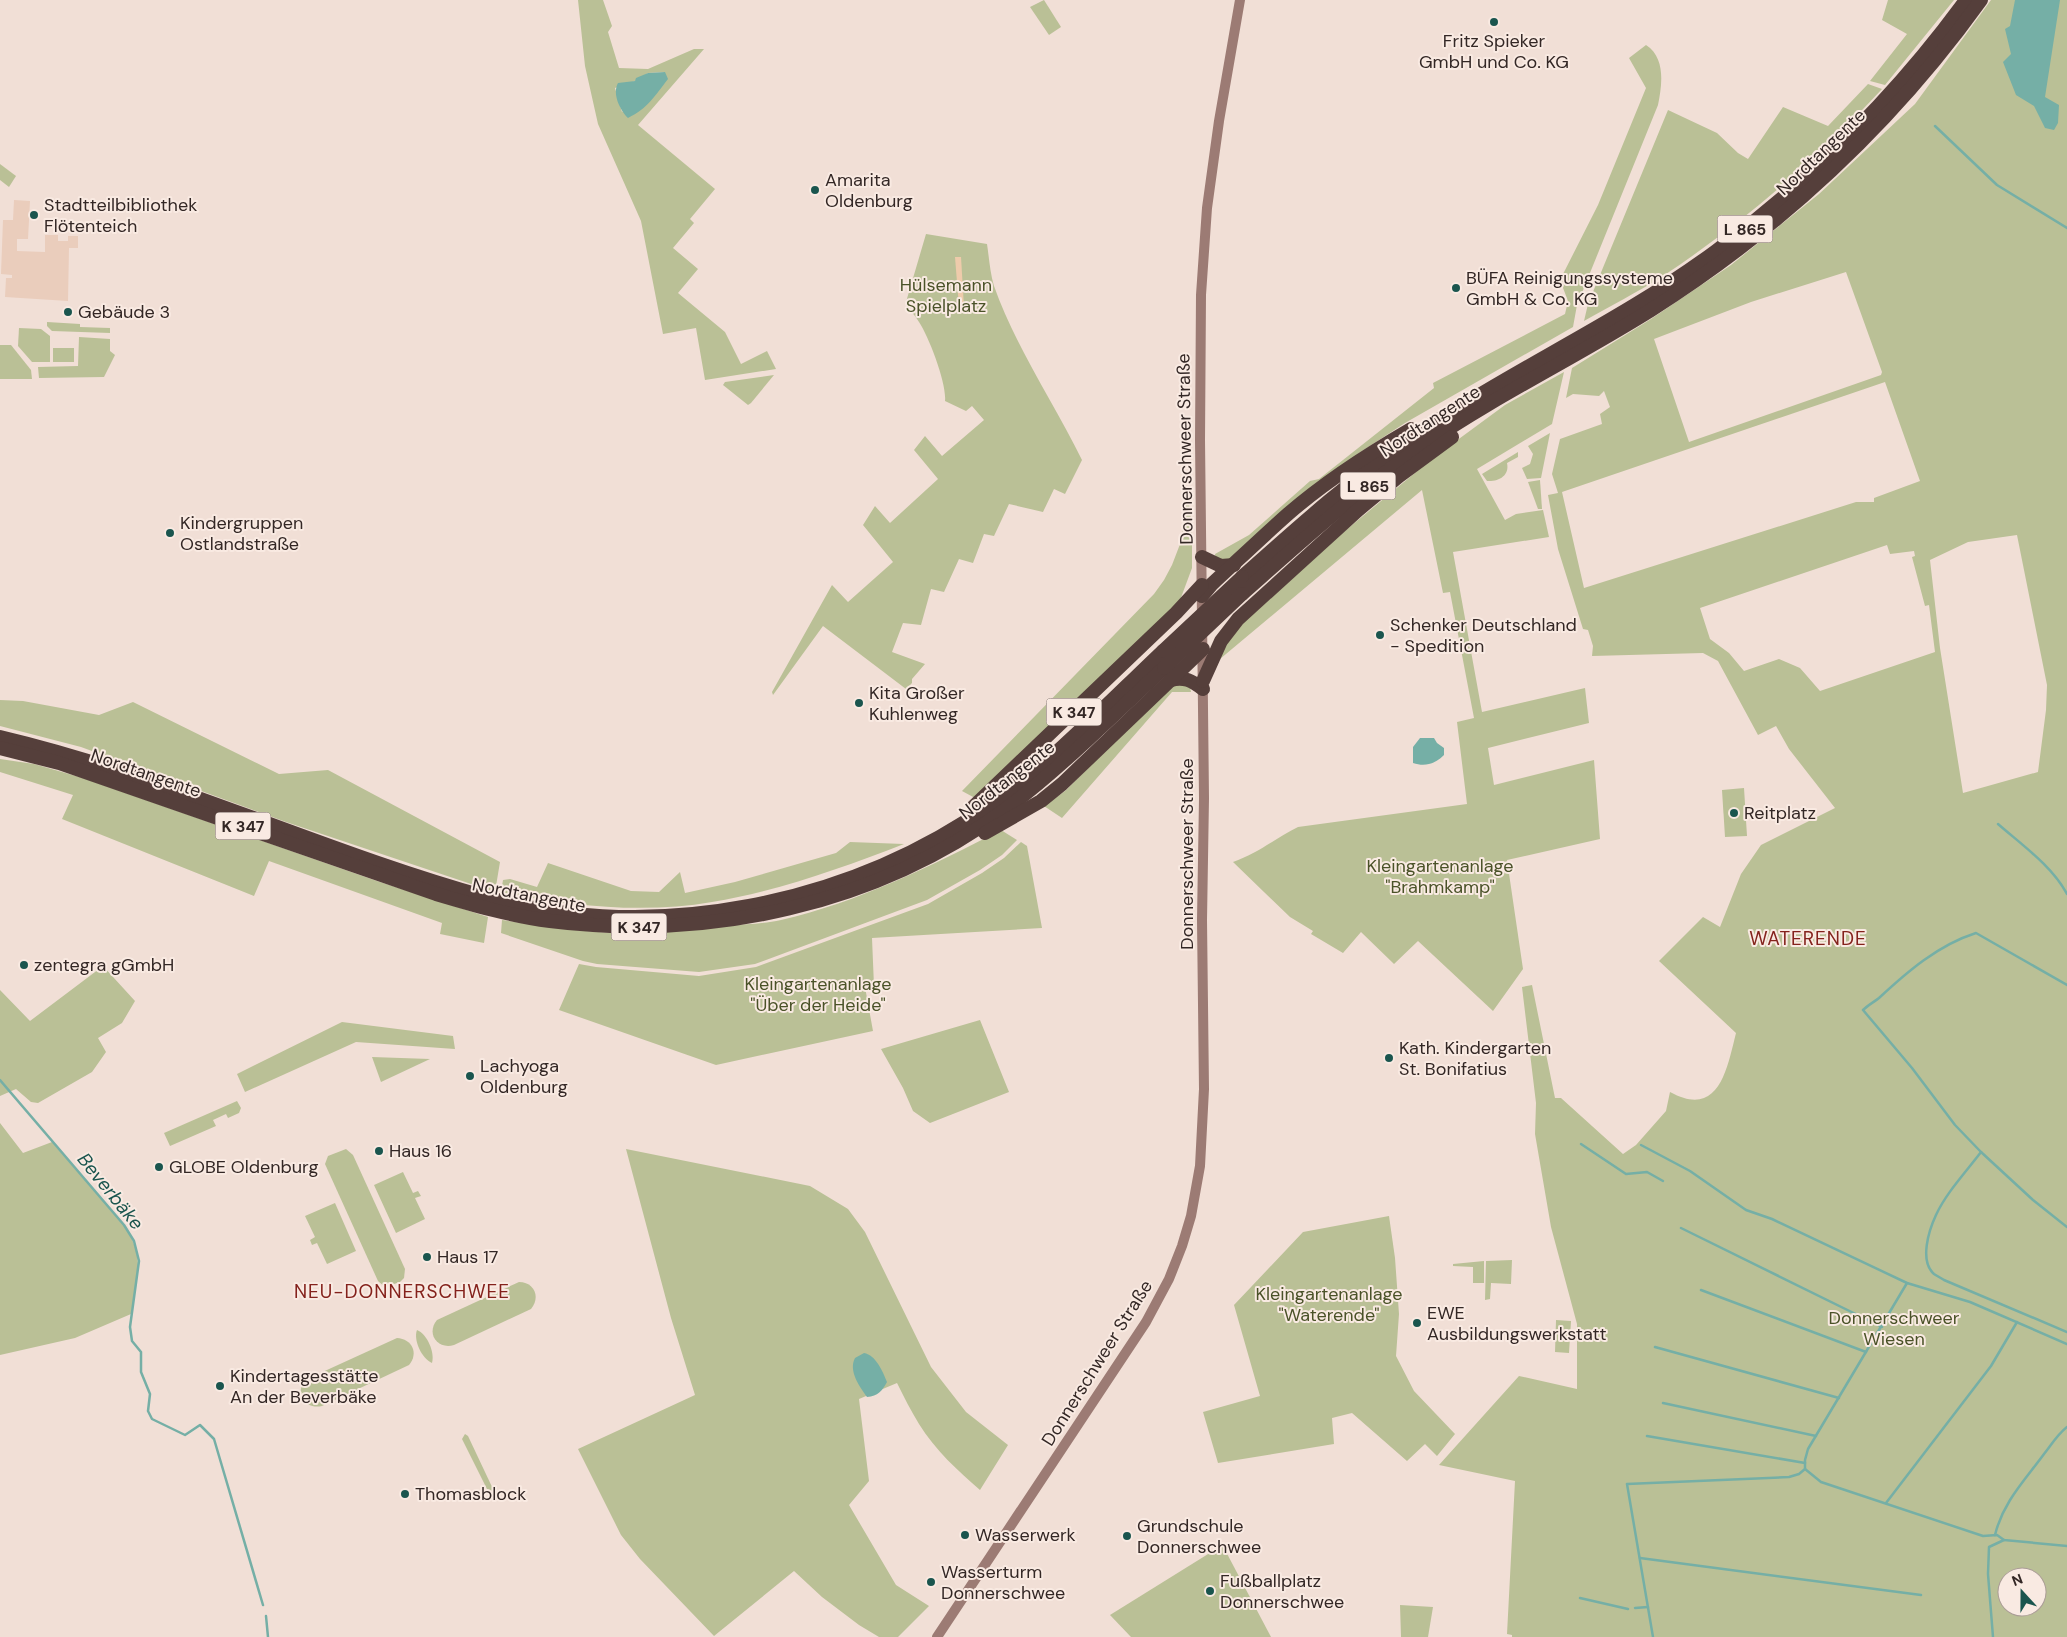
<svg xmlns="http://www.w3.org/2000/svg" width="2067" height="1637" font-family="'DM Sans',sans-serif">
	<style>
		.green { fill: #bac096; fill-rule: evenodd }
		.sand { fill: #eecbab }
		.plaza { fill: #eacdbc }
		.water { fill: #75afa6 }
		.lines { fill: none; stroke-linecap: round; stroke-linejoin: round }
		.stream { stroke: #75afa6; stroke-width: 2.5 }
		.secondary { stroke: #9c7b74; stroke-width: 10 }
		.highway { stroke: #553f3b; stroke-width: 14 }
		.highway-bridge { stroke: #553f3b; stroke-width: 14 }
		.poi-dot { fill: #1a554e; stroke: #f9eae2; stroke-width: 2 }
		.labels { text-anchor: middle; stroke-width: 4; stroke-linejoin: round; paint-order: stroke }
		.shield { fill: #f9eae2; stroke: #6e625e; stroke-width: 1 }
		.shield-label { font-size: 16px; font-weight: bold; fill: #332725 }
		.poi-label { font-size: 18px; fill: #332725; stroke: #f9eae2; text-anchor: start }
		.street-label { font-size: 18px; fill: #332725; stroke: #f9eae2 }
		.park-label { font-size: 18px; fill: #4a5228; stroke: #f9eae2 }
		.neighbourhood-label { font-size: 19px; letter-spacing: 1px; fill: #84221c; stroke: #f9eae2 }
		.water-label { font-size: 19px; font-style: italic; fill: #1a554e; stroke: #f9eae2 }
	</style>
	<rect width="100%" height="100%" fill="#f1dfd6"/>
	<g class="green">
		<path d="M 578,0 L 603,0 L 612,26 L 608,32 L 619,68 L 648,69 L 694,49 L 704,49 L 638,125 L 715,189 L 690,219 L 694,223 L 673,248 L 698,269 L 678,293 L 725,332 L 741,364 L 767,351 L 776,369 L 705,380 L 696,328 L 663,334 L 641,221 L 598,124 L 585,66 ZM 665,72 L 622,112 L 615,88 L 635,81 L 648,73 Z"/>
		<path d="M 1044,0 L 1061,27 L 1049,35 L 1030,7 Z"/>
		<path d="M 1888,0 L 1954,0 L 1885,85 L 1870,81 L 1907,34 L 1882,20 Z"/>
		<path d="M 1991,0 L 2067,0 L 2067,1637 L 1512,1637 L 1512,1635 L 1507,1634 L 1515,1481 L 1439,1465 L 1519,1376 L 1577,1389 L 1577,1324 L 1551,1227 L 1535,1134 L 1536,1103 L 1522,987 L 1532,985 L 1555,1098 L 1561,1098 L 1623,1154 L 1636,1145 L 1666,1111 L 1670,1092 C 1719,1119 1727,1069 1736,1033 L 1659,961 L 1703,917 L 1720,927 L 1741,874 L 1761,845 L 1835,808 L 1789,749 L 1776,726 L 1758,735 L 1718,661 L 1703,653 L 1592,656 L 1593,646 L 1588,630 L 1583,629 L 1558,549 L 1548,495 L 1558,493 L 1552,474 L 1560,439 L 1602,424 L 1600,414 L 1610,407 L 1604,391 L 1599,396 L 1573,394 L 1566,398 L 1572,368 L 1651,319 L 1731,265 L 1819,194 L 1915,104 ZM 1846,272 L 1882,372 L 1881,375 L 1689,442 L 1654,339 L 1751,302 ZM 1885,382 L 1920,481 L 1874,498 L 1874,502 L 1856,502 L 1584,588 L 1562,492 ZM 2017,535 L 2047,685 L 2046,710 L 2038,772 L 1963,793 L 1940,648 L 1930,560 L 1968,542 ZM 1887,545 L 1890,554 L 1914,551 L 1915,556 L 1912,557 L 1925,606 L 1929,605 L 1935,652 L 1820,691 L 1800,668 L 1779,659 L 1744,671 L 1729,653 L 1710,639 L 1700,608 ZM 2007,1577 L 2037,1577 L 2037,1607 L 2007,1607 Z"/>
		<path d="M 1646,45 C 1666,58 1662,85 1658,105 L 1577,305 L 1573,327 L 1405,423 L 1359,453 L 1230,560 L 1216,560 L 1215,554 L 1249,535 L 1310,481 L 1319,479 L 1434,388 L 1433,383 L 1565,314 L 1568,301 L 1560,280 L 1598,205 L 1646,88 L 1629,58 Z"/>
		<path d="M 1868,84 L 1882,89 C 1816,160 1743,223 1663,276 C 1638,292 1610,306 1584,321 L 1588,304 L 1668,110 L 1717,133 L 1738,153 L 1748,159 L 1783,107 L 1828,126 Z"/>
		<path d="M 0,164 L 16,176 L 9,187 L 0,180 Z"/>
		<path d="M 926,234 L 987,244 C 989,257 990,273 994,286 C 1015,346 1054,403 1082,460 L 1065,494 L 1054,489 L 1043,512 L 1009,504 L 994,536 L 984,534 L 973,563 L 959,559 L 944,592 L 931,589 L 921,625 L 903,623 L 892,652 L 925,664 L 912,679 L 912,683 L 906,689 L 823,626 L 773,695 L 772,692 L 832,585 L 848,602 L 893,562 L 863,525 L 875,506 L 890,523 L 938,479 L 914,450 L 925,436 L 942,456 L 984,420 L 972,406 L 966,411 L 945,401 C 947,384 929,337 919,322 C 915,315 909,310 906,302 Z"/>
		<path d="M 47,322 L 80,324 L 80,327 L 110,328 L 110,333 L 52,331 L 47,326 Z"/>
		<path d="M 19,328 L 41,329 L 50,336 L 50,362 L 32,362 L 18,346 Z"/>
		<path d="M 79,337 L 110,339 L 110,351 L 115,355 L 104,377 L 39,378 L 38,367 L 78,366 Z"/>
		<path d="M 0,345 L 11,345 L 31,370 L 32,379 L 0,379 Z"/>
		<rect x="53" y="348" width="21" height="14"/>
		<path d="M 1564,372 L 1552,424 L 1477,469 L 1505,520 L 1516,514 L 1543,510 L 1549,537 L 1453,552 L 1482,712 L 1585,688 L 1589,723 L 1488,748 L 1494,785 L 1594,760 L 1600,839 L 1507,860 L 1523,969 L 1493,1011 L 1418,941 L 1394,964 L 1361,932 L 1343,953 L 1311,934 L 1313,931 L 1290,917 L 1233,862 C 1257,854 1276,838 1298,827 L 1467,804 L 1457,722 L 1474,718 L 1450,592 L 1443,593 L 1422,490 L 1220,659 L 1230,635 L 1340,535 L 1433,458 L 1505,405 Z"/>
		<path d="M 774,375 L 751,403 L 748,405 L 723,385 L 725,382 Z"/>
		<path d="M 1550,433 L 1541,478 L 1527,479 L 1522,468 L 1530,464 L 1533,454 L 1528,446 Z"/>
		<path d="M 1518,452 L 1518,457 L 1507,463 C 1510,476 1498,482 1487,481 L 1482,474 Z"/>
		<path d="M 1540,480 L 1542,509 L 1538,509 L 1528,482 Z"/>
		<path d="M 1185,494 L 1188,494 L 1192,529 L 1192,568 L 1179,603 L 975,798 L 962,791 L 1154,594 L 1164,580 L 1172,565 L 1182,539 Z"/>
		<path d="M 1181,681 L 1190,687 L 1191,692 L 1172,692 L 1062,818 L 1044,806 L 1065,791 L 1172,685 Z"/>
		<path d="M 0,700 L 23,701 L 99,715 L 133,702 L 279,774 L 328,770 L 500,862 L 495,892 L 286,822 L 81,747 L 0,726 Z"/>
		<path d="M 0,759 L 34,764 L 83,778 L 377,881 L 488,917 L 484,943 L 440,934 L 442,923 L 269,861 L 254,896 L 62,819 L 73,795 L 0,772 Z"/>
		<path d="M 1744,788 L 1747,836 L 1725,837 L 1722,790 Z"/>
		<path d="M 1001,830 L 1017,840 L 1002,855 L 980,870 L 927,900 L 755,964 L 699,972 L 597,964 L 583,961 L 501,933 L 502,920 C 548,927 595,934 642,933 C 671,932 700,929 729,926 C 746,924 764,924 781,920 C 859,902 931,866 1001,830 Z"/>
		<path d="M 850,842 L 904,844 C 842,868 778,891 712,902 C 644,914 568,906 501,892 L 503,880 L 510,879 L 537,887 L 548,863 L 631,891 L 659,892 L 680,872 L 685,893 L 735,882 L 836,853 Z"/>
		<path d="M 1021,842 L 1027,846 L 1042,928 L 872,938 L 874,986 L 865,987 L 873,1031 L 716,1065 L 559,1010 L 579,964 L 596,967 L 699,976 L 756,967 L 928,904 L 982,873 L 1004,858 Z"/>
		<path d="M 103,966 L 135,1001 L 122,1023 L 98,1038 L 106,1052 L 92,1072 L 38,1103 L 31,1102 L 16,1089 L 0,1096 L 0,990 L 30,1021 Z"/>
		<path d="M 980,1020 L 1009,1092 L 930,1123 L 913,1111 L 903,1088 L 881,1049 Z"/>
		<path d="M 342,1022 L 453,1036 L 455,1049 L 356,1042 L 245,1092 L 237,1074 Z"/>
		<path d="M 372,1057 L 430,1059 L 381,1082 Z"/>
		<path d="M 237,1101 L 241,1108 L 239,1113 L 228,1118 L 226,1114 L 213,1120 L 216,1126 L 170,1146 L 164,1133 Z"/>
		<path d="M 0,1123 L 23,1153 L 52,1142 L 124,1225 C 146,1259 137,1276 131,1314 L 75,1338 L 0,1355 Z"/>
		<path d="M 346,1149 L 353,1155 L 405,1269 L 404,1278 L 400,1282 L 385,1287 L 378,1281 L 325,1164 L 328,1156 Z"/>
		<path d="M 626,1149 L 810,1186 L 848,1209 L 865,1232 L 931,1367 L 966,1412 L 1008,1445 L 980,1490 C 958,1471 935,1450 919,1424 C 911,1411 904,1397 897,1383 L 859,1399 L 869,1481 L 849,1505 L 896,1585 L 929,1606 L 898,1637 L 879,1637 L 859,1625 L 822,1597 L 794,1571 L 714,1636 L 640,1559 L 621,1535 L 578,1449 L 695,1395 L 671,1318 Z"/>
		<path d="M 403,1172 L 413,1193 L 418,1191 L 421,1196 L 415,1198 L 425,1219 L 396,1233 L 374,1185 Z"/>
		<path d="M 335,1203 L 356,1251 L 327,1264 L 317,1243 L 312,1245 L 310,1240 L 315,1237 L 305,1216 Z"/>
		<path d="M 1389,1216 L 1395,1258 L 1399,1314 L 1396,1356 L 1414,1391 L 1455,1434 L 1437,1456 L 1425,1444 L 1407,1461 L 1352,1413 L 1332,1418 L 1334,1444 L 1218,1463 L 1203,1412 L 1260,1396 L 1234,1305 L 1303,1232 Z"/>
		<path d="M 1512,1260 L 1511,1284 L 1491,1283 L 1490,1299 L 1485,1300 L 1486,1261 Z"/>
		<path d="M 1484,1261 L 1484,1283 L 1473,1283 L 1473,1267 L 1453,1266 L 1453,1264 Z"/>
		<path d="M 519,1282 C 534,1282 541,1297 531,1309 L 454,1345 C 437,1350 426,1333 437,1320 Z"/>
		<path d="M 1556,1320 L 1571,1321 L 1569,1353 L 1555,1352 Z"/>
		<path d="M 417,1330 C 427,1334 435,1352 432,1363 C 422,1359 413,1340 417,1330 Z"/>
		<path d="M 397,1338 C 412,1339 419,1353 409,1365 L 322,1406 C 306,1410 294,1394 305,1380 Z"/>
		<path d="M 465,1434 L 468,1436 L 493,1489 L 489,1493 L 462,1439 Z"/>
		<path d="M 1221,1546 L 1224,1548 L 1271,1637 L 1131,1637 L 1110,1615 Z"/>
		<path d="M 1400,1605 L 1433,1607 L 1428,1637 L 1401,1637 Z"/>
	</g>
	<path class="sand" d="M 955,257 L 961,257 L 964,307 L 959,307 Z"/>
	<path class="plaza" d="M 14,200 L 30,201 L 28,239 L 17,239 L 17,251 L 45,252 L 45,235 L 58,235 L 58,241 L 68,241 L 68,236 L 78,236 L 78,248 L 69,248 L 68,301 L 5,297 L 6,278 L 12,278 L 12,275 L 1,274 L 3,220 L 13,220 Z"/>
	<g class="water">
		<path d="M 2015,0 L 2060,0 L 2045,97 L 2059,105 L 2058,123 L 2054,130 L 2045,128 L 2034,106 L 2016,95 L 2003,62 L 2011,54 L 2005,29 L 2010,26 Z"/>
		<path d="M 665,72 L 668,79 C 654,97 648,108 628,118 C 620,110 612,94 618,83 L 635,81 L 636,78 L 648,73 Z"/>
		<path d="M 1420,738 L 1434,738 L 1437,743 L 1444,748 L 1444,755 C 1435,764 1425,767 1413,763 L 1413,747 Z"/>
		<path d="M 864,1353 C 876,1355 883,1372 887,1382 C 882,1391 878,1396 867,1397 C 860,1387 848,1371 855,1358 Z"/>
	</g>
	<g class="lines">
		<g class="stream">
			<path d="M 1935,126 L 1997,185 L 2067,228"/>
			<path d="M 1998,824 C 2022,845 2052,866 2067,894"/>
			<path d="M 2067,985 L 1976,933 C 1938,945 1907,972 1879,998 C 1874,1002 1868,1005 1863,1010 L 1912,1068 L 1955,1125 L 1981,1152 L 2033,1200 L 2067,1227"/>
			<path d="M 0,1080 L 124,1225 L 134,1241 L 139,1261 L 130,1327 L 132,1341 L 141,1352 L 141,1372 L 150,1394 L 148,1411 L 152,1419 L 185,1435 L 200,1425 L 214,1439 L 263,1605"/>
			<path d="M 1581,1144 L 1626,1174 L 1647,1172 L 1663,1181"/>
			<path d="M 1641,1145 L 1690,1171 L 1746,1210 L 1772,1219 L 1907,1283 L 1970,1302 L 2067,1344"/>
			<path d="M 1981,1152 C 1966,1172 1946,1193 1936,1215 C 1929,1230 1919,1261 1934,1274 C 1937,1276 1941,1278 1944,1280 L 2067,1332"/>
			<path d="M 1681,1228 L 1882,1327"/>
			<path d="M 1701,1290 L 1866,1352"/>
			<path d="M 1655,1347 L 1839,1398"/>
			<path d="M 1663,1403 L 1816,1436"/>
			<path d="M 1647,1436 L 1805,1463"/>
			<path d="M 1805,1469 L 1805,1460 L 1808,1449 L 1907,1283"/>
			<path d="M 1886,1503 L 1991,1366 L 2017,1322"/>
			<path d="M 1995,1535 C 2003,1502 2025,1480 2044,1454 C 2052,1444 2057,1435 2067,1427"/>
			<path d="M 1640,1558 L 1921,1595"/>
			<path d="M 1580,1598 L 1628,1609"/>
			<path d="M 1635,1608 L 1648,1607"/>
			<path d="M 266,1616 L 268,1637"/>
			<path d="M 1653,1637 L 1627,1484 L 1789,1477 L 1799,1474 L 1805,1469 L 1821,1482 L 1983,1536 L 1997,1535 L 2004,1540 L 2067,1546"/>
			<path d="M 1993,1637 L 1988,1574 L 1989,1547 L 2004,1540"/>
		</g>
		<path class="secondary" d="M 937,1637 L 1146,1322 L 1169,1279 L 1182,1246 L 1191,1216 L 1200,1166 L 1204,1089 L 1202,920 L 1204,798 L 1200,440 L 1201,295 L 1207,208 L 1219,121 L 1240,0"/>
		<g class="highway">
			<path d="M 1202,557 L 1221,566 L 1234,565"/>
			<path d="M 1242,577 C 1299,526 1356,475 1420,432 C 1516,368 1623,320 1716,251 C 1811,180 1896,96 1966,0"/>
			<path d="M 1242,594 C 1301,542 1359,489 1424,445 C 1497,395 1576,357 1651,310 C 1780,228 1892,124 1981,0"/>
			<path d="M 1202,596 L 1212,584 C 1237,561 1262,537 1288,514 C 1326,481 1368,454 1411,429"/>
			<path d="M 1171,680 C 1184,676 1192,681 1203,689"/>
			<path d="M 1203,681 L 1221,641 L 1238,619 L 1358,510 L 1399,476 L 1452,437"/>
			<path d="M 0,737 C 166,776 321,851 486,897 C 657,944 848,905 992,804 C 1054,760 1108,703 1163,651"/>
			<path d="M 0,748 L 59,763 L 436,894 C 473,905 511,916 550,921 C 709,941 876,905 1006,809 C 1062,767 1112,716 1164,668"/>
			<path d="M 973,807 L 1176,613 L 1202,585"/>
			<path d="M 985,833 L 1041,801 L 1062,784 L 1203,649"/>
		</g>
		<g class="highway-bridge">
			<path d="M 1163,651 L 1242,577"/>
			<path d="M 1164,668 L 1242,594"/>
		</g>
	</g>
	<g class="poi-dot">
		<circle cx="1494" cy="22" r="5"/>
		<circle cx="815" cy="190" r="5"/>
		<circle cx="34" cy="215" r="5"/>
		<circle cx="1456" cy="288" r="5"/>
		<circle cx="68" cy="312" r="5"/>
		<circle cx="170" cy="533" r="5"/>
		<circle cx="1380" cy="635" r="5"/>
		<circle cx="859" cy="703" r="5"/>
		<circle cx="1734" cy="813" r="5"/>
		<circle cx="24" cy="965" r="5"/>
		<circle cx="1389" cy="1058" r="5"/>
		<circle cx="470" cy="1076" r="5"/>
		<circle cx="379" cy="1151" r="5"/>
		<circle cx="159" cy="1167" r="5"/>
		<circle cx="427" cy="1257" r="5"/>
		<circle cx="1417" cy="1323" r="5"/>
		<circle cx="220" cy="1386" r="5"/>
		<circle cx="405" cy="1494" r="5"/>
		<circle cx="965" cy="1535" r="5"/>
		<circle cx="1127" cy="1536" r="5"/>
		<circle cx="931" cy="1582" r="5"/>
		<circle cx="1210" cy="1591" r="5"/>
	</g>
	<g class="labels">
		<g class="shield">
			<rect x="1717.5" y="215.5" width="55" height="27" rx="4"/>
			<rect x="1340.5" y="472.5" width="55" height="27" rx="4"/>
			<rect x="1046.5" y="698.5" width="55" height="27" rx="4"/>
			<rect x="215.5" y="812.5" width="55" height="27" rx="4"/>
			<rect x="611.5" y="913.5" width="55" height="27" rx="4"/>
		</g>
		<g class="shield-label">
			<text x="1745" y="235">L 865</text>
			<text x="1368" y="492">L 865</text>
			<text x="1074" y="718">K 347</text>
			<text x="243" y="832">K 347</text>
			<text x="639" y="933">K 347</text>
		</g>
		<g class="poi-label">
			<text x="1494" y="47" text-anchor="middle">Fritz Spieker<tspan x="1494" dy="21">GmbH und Co. KG</tspan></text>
			<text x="825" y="186">Amarita<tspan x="825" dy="21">Oldenburg</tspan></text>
			<text x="44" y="211">Stadtteilbibliothek<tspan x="44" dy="21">Flötenteich</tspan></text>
			<text x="1466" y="284">BÜFA Reinigungssysteme<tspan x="1466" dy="21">GmbH &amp; Co. KG</tspan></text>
			<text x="78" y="318">Gebäude 3</text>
			<text x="180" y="529">Kindergruppen<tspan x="180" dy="21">Ostlandstraße</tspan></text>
			<text x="1390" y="631">Schenker Deutschland<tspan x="1390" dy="21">- Spedition</tspan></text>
			<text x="869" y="699">Kita Großer<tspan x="869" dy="21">Kuhlenweg</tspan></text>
			<text x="1744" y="819">Reitplatz</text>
			<text x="34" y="971">zentegra gGmbH</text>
			<text x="1399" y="1054">Kath. Kindergarten<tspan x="1399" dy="21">St. Bonifatius</tspan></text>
			<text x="480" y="1072">Lachyoga<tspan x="480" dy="21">Oldenburg</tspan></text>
			<text x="389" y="1157">Haus 16</text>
			<text x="169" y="1173">GLOBE Oldenburg</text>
			<text x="437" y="1263">Haus 17</text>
			<text x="1427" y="1319">EWE<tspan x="1427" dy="21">Ausbildungswerkstatt</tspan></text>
			<text x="230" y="1382">Kindertagesstätte<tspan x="230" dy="21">An der Beverbäke</tspan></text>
			<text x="415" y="1500">Thomasblock</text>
			<text x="1137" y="1532">Grundschule<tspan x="1137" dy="21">Donnerschwee</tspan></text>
			<text x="975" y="1541">Wasserwerk</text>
			<text x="941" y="1578">Wasserturm<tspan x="941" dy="21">Donnerschwee</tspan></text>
			<text x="1220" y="1587">Fußballplatz<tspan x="1220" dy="21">Donnerschwee</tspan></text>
		</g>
		<g class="street-label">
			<text transform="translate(1821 152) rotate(-44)" y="6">Nordtangente</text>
			<text transform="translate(1430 421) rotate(-33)" y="6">Nordtangente</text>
			<text transform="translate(1185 449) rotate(-91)" y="6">Donnerschweer Straße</text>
			<text transform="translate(146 773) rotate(19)" y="6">Nordtangente</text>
			<text transform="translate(1007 780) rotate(-38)" y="6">Nordtangente</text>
			<text transform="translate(1187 854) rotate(-90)" y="6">Donnerschweer Straße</text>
			<text transform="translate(529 895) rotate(11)" y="6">Nordtangente</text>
			<text transform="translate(1097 1363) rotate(-58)" y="6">Donnerschweer Straße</text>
		</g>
		<g class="park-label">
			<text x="946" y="291">Hülsemann<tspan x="946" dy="21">Spielplatz</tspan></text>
			<text x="1440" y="872">Kleingartenanlage<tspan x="1440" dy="21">"Brahmkamp"</tspan></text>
			<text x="818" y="990">Kleingartenanlage<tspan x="818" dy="21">"Über der Heide"</tspan></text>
			<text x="1329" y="1300">Kleingartenanlage<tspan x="1329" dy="21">"Waterende"</tspan></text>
			<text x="1894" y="1324">Donnerschweer<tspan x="1894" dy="21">Wiesen</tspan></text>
		</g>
		<g class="neighbourhood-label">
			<text x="1808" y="945">WATERENDE</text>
			<text x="402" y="1298">NEU-DONNERSCHWEE</text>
		</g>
		<g class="water-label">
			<text transform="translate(111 1191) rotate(51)" y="7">Beverbäke</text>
		</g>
	</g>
	<g transform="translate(2022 1592) rotate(339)"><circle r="24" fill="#f9eae2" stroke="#aa9c96"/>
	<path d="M0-4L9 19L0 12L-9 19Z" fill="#1a554e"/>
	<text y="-8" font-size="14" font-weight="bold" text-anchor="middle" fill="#332725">N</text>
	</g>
</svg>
